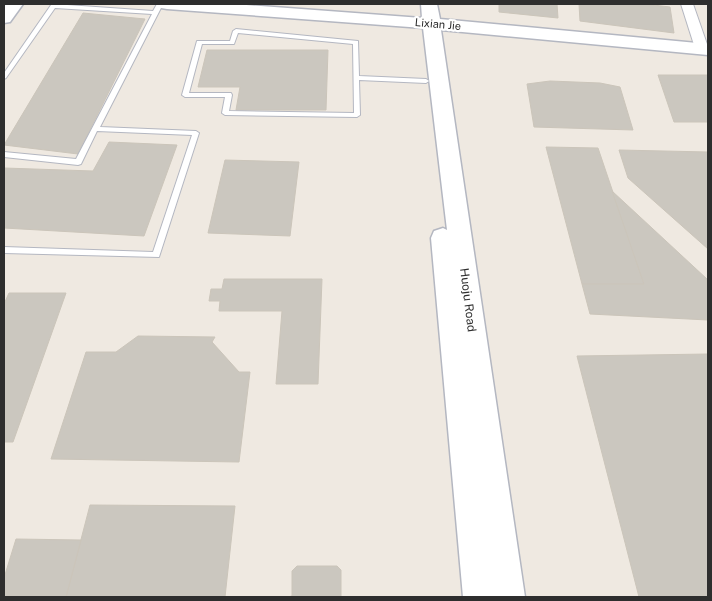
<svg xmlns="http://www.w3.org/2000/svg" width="712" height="601" font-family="'Public Sans',sans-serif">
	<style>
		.building { fill: #cbc7bf; stroke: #cbc5ba }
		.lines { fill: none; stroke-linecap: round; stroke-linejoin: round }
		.lane-casing { stroke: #b4b7c1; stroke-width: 2 }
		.street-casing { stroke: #b4b7c1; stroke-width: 2 }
		.secondary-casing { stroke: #b4b7c1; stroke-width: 3 }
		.lane { fill: #fff; fill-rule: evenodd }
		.street { fill: #fff; fill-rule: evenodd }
		.secondary { fill: #fff; fill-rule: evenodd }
		.labels { text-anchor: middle; stroke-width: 4.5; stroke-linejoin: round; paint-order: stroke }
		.far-street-label { font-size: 11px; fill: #2e2e2e; stroke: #fff }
		.street-label { font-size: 12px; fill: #2e2e2e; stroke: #fff }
	</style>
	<rect width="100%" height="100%" fill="#efe9e1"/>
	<g class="building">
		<path d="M 499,4 L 557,4 L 558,18 L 499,12 Z"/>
		<path d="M 579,4 L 645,4 L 670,7 L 674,33 L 580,21 Z"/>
		<path d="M 83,13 L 145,19 L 78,154 L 4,145 Z"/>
		<path d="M 207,50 L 328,50 L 326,110 L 236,110 L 240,87 L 198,87 Z"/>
		<path d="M 658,75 L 708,75 L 708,122 L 674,122 Z"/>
		<path d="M 550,81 L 600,83 L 620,87 L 633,130 L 534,127 L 527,84 Z"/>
		<path d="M 109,142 L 177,145 L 144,236 L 4,228 L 4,168 L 93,171 Z"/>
		<path d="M 546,147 L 598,148 L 644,284 L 582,284 Z"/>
		<path d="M 619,150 L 708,152 L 708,249 L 628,178 Z"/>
		<path d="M 225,160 L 299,162 L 290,236 L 208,233 Z"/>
		<path d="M 612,191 L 707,279 L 708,320 L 590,314 L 582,284 L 644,284 Z"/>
		<path d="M 224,279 L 322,279 L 318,384 L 276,384 L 282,311 L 219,311 L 220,301 L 209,301 L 211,289 L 222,289 Z"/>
		<path d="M 9,293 L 66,293 L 13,442 L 4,442 L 4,304 Z"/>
		<path d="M 138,336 L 215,337 L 212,342 L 239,372 L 250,372 L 239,462 L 51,459 L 86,352 L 116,352 Z"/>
		<path d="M 708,354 L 708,597 L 639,597 L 577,356 Z"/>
		<path d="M 90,505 L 235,506 L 225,597 L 66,597 Z"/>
		<path d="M 16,539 L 81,540 L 66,597 L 4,597 L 4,578 Z"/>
		<path d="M 297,566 L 337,566 L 341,570 L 341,597 L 288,597 L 292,596 L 292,571 Z"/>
	</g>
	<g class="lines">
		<g class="lane-casing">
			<g id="lane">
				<path d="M 53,4 L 153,11 L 157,4 L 163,4 L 100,127 L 196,131 L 199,133 L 159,257 L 4,253 L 4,247 L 153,252 L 192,135 L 97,131 L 81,164 L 78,165 L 4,157 L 4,152 L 76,159 L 152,14 L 55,8 L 6,78 L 4,79 L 4,73 L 51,5 Z"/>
				<path d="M 236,29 L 358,41 L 359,76 L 426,79 L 429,81 L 426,83 L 359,80 L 360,115 L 357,117 L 225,115 L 222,113 L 225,97 L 185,97 L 182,95 L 197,41 L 230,41 L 233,31 ZM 238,33 L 353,44 L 354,113 L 229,111 L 232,95 L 231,93 L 189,93 L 202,44 L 234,44 Z"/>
			</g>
		</g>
		<g class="street-casing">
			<path id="street" d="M 681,4 L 693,4 L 708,47 L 707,51 L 702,52 L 695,48 Z"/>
		</g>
		<g class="secondary-casing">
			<g id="secondary">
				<path d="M 6,4 L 23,4 L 10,22 L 4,23 L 4,7 Z"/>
				<path d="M 159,4 L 233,4 L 422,18 L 421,4 L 437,4 L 440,19 L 708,44 L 708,55 L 441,30 L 525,597 L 463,597 L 431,238 L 434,231 L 443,228 L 447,230 L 423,28 L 167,9 L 161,8 Z"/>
			</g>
		</g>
		<use href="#lane" class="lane"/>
		<use href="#street" class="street"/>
		<use href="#secondary" class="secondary"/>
	</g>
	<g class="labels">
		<g class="far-street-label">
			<text transform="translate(438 24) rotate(5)" y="4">Lixian Jie</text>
		</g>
		<g class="street-label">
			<text transform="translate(468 300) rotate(83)" y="4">Huoju Road</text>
		</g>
	</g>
	<rect width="712" height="601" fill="none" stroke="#2e2e2e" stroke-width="10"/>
</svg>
